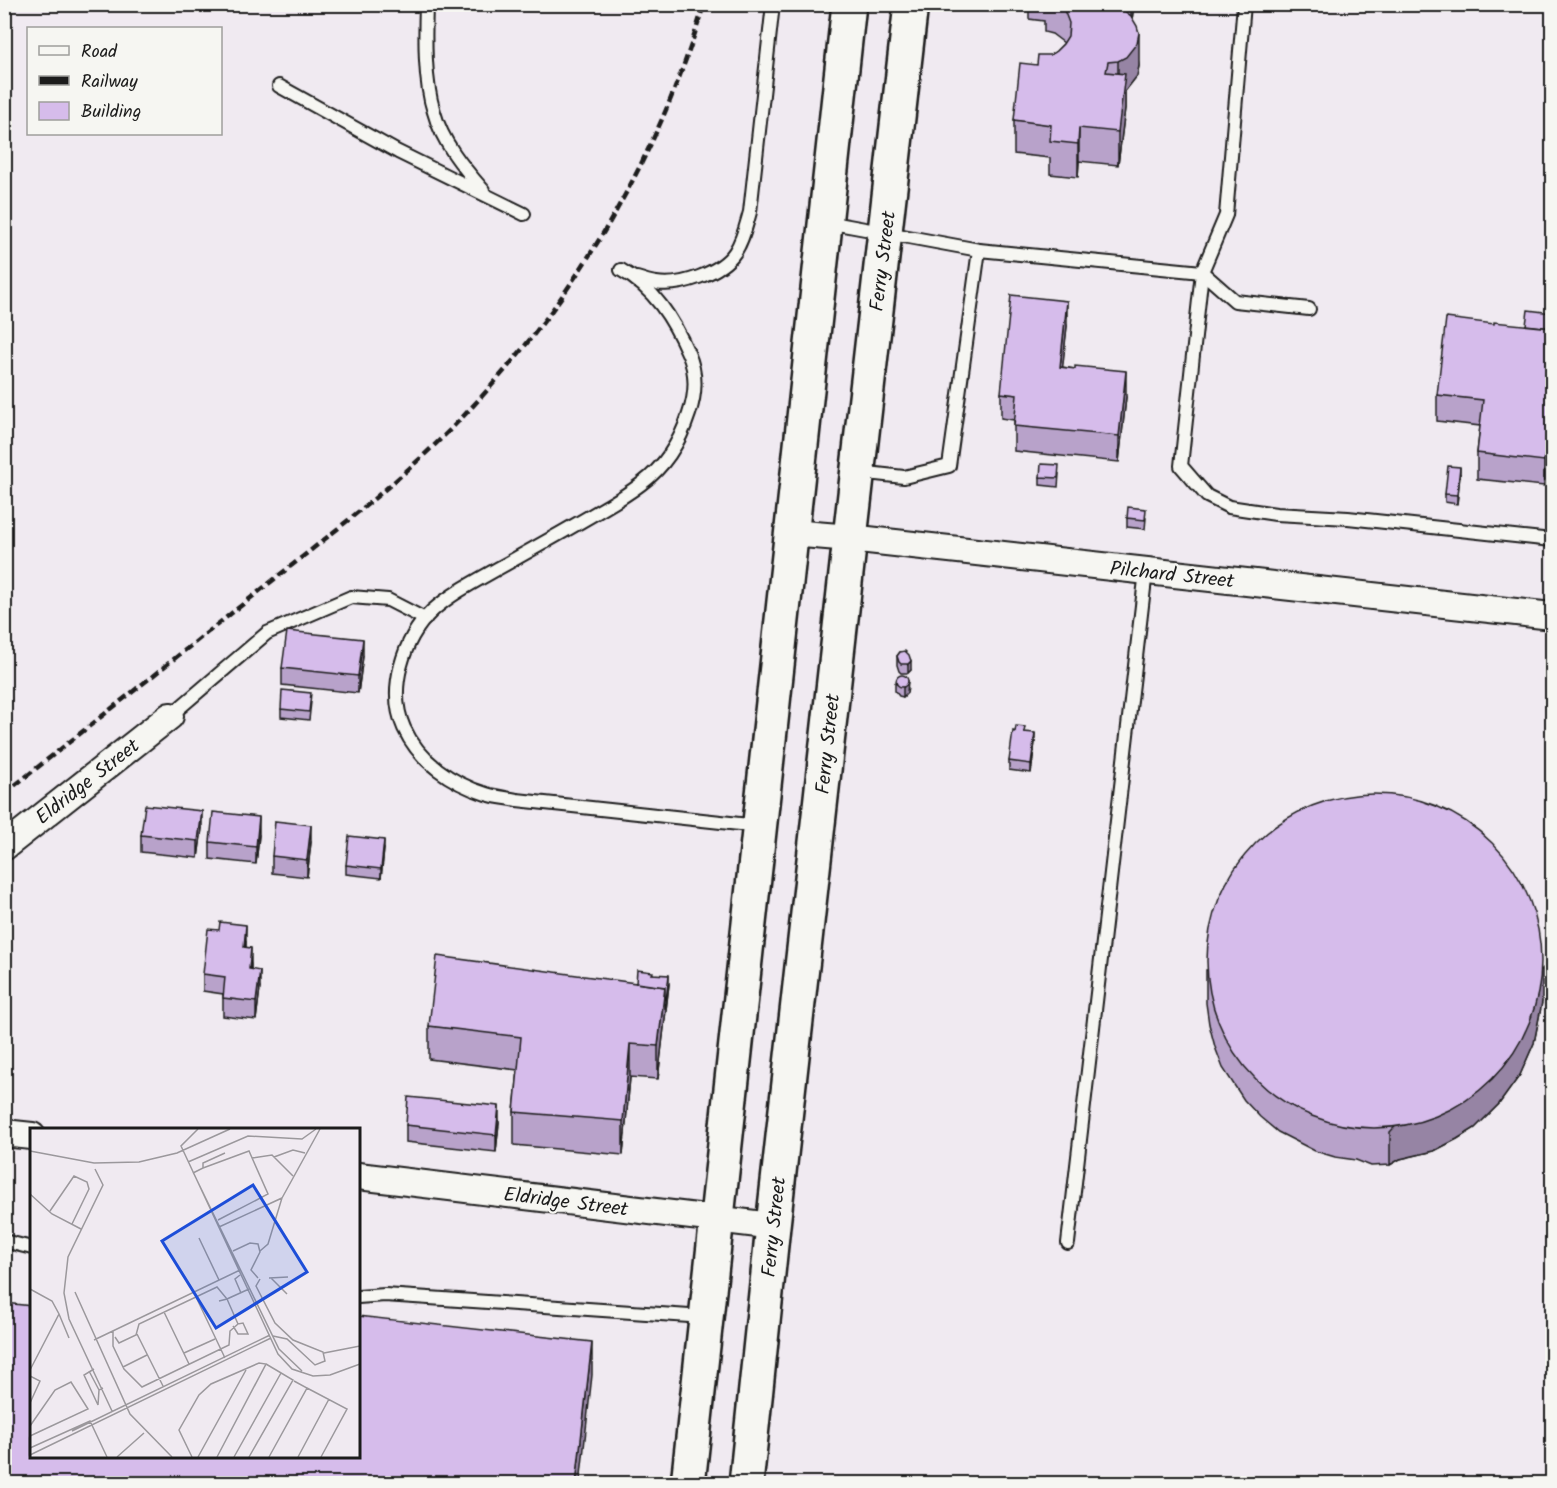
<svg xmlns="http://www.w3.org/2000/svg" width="1557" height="1488" font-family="Kalam,sans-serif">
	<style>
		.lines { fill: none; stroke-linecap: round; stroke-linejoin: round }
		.service-casing { stroke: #1c1c1c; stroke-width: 16 }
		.minor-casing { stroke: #1c1c1c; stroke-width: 30 }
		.secondary-casing { stroke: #1c1c1c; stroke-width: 38 }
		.service { stroke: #f6f6f2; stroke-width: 12 }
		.minor { stroke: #f6f6f2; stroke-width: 26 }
		.secondary { stroke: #f6f6f2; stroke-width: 33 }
		.rail { stroke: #1c1c1c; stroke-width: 4.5; stroke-dasharray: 9 4.5; stroke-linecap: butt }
		.wall { fill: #b8a2ca; stroke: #1c1c1c; stroke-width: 1.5 }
		.shaded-wall { fill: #9684a4; stroke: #1c1c1c; stroke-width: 1.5 }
		.building { fill: #d6bceb; stroke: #1c1c1c; stroke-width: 1.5 }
		.labels { text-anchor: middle; stroke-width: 4.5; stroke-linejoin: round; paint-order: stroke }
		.street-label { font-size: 20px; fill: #1c1c1c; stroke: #f6f6f2 }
		.inset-road { fill: none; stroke: #9b989c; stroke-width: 1.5 }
		.view { fill: #1d4ed8; fill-opacity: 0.15; stroke: #1d4ed8; stroke-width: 3 }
		.inset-edge { fill: none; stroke: #1c1c1c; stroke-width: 3 }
	</style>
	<rect width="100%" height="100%" fill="#f0eaf1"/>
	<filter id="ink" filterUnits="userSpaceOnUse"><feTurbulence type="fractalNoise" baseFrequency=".0167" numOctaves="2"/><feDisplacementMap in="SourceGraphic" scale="12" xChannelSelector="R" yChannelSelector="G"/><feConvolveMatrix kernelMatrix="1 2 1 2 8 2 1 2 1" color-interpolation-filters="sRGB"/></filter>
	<g filter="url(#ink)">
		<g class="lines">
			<g class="service-casing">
				<g id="service">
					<path d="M 426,4 C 425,36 424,81 434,112 C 442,142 463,167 483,190"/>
					<path d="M 279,86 L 398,152 L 524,214"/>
					<path d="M 827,222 L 979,250 L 1202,272 L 1226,215 L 1244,4"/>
					<path d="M 621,270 C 654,288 673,319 688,353 C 697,373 696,394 689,414 C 680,442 664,467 641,484 C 628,494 613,503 599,511 C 565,531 531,550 497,569 C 474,582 451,594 432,611 C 403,639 387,690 404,728 C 419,761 451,783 486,794 C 496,797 507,798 517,800 L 758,826"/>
					<path d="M 1202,272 L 1181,466 L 1207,496 L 1229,507 L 1276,514 L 1348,518 L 1552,540"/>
					<path d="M 1202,272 L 1235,301 L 1309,309"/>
					<path d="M 637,278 C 643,280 650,282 656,283 C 680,287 721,273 735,252 C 743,240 746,226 750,212 L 773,4"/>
					<path d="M 858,472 L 904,477 L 949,466 L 979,250"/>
					<path d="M 170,716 L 267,633 L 351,597 L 388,600 L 425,619"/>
					<path d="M 4,1241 L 32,1248"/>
					<path d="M 1068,1243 L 1146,571"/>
					<path d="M 358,1297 L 385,1295 L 704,1317"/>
				</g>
			</g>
			<g class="minor-casing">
				<g id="minor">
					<path d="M 791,533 L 850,538 L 1552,616"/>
					<path d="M 4,847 L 170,716"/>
					<path d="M 4,1133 L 32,1136"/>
					<path d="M 358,1176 L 773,1226"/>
				</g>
			</g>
			<g class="secondary-casing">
				<g id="secondary">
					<path d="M 688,1484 L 849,4"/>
					<path d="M 746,1484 L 773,1226 L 850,538 L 911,4"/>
				</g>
			</g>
			<use href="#service" class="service"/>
			<use href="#minor" class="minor"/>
			<use href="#secondary" class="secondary"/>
			<path class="rail" d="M 4,794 C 92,724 179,655 267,585 C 337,529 410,474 471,408 C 578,294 660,154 704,4"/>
		</g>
		<g class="wall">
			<path d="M 1029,4 L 1134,4 L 1132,18 L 1139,66 L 1137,76 L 1126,90 L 1125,91 L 1125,108 L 1118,165 L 1079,161 L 1078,177 L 1050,174 L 1050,158 L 1014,154 L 1014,120 L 1037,65 L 1056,51 L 1064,43 L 1052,34 L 1044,32 L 1044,21 L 1029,19 Z"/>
			<path d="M 1552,313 L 1544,486 L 1477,479 L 1477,453 L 1480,426 L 1437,421 L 1437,395 L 1526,325 Z"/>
			<path d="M 1067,326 L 1062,367 L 1075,369 L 1126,397 L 1119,462 L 1014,451 L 1014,420 L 1001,418 L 1001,393 Z"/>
			<path d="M 1059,474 L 1058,487 L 1040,485 L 1040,477 Z"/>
			<path d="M 1460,475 L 1457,504 L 1445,502 L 1445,494 Z"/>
			<path d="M 1127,518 L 1146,518 L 1145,529 L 1127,527 Z"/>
			<path d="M 900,652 L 911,670 L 908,673 L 901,673 L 899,671 L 897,665 L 897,656 Z"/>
			<path d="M 363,656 L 358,693 L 282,685 L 282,668 Z"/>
			<path d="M 895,683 L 908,688 L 907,693 L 903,697 L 899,696 L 895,691 Z"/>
			<path d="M 311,702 L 309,720 L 281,717 L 281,709 Z"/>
			<path d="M 1025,732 L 1035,742 L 1031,773 L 1009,770 L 1009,761 Z"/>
			<path d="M 202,828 L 198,858 L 141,852 L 141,835 Z"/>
			<path d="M 259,835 L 256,864 L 210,859 L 210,842 Z"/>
			<path d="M 311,842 L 307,877 L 272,873 L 272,856 Z"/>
			<path d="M 384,849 L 381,878 L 346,874 L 346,865 Z"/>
			<path d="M 246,942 L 246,947 L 251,965 L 251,970 L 260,988 L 256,1020 L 223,1016 L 223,994 L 203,991 L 203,974 Z"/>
			<path d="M 1206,970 L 1542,1002 L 1534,1043 L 1520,1075 L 1499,1104 L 1475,1128 L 1457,1139 L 1434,1151 L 1400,1159 L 1390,1165 L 1371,1166 L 1356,1160 L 1335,1157 L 1315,1151 L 1278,1132 L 1260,1117 L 1244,1100 L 1223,1068 L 1215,1047 L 1209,1024 L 1206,1003 Z"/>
			<path d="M 653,974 L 669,984 L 658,1079 L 630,1077 L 623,1155 L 514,1145 L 514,1112 L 518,1070 L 429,1059 L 429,1026 L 636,983 Z"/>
			<path d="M 499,1123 L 496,1152 L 406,1142 L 406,1125 Z"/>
		</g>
		<g class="shaded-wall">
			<path d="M 1131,4 L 1134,4 L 1131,31 Z"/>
			<path d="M 1139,33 L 1139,66 L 1137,76 L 1126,90 L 1125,91 L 1125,108 L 1118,165 L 1118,61 Z"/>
			<path d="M 1079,128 L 1079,161 L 1078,177 L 1078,144 Z"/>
			<path d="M 1067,301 L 1067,326 L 1060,392 L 1060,367 Z"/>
			<path d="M 1126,371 L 1126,397 L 1119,462 L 1119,436 Z"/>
			<path d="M 1552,387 L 1552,413 L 1544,486 L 1544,461 Z"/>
			<path d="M 1460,467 L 1460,475 L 1457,504 L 1457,495 Z"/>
			<path d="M 363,639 L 363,656 L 358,693 L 358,676 Z"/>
			<path d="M 911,661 L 911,670 L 908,673 L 908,664 Z"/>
			<path d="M 908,680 L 907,693 L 903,697 L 903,688 Z"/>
			<path d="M 1035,733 L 1035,742 L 1031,773 L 1031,764 Z"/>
			<path d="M 202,811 L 202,828 L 198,858 L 198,841 Z"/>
			<path d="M 259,817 L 259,835 L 256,864 L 256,847 Z"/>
			<path d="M 311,825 L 311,842 L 307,877 L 307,860 Z"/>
			<path d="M 384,840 L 384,849 L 381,878 L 381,869 Z"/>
			<path d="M 246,925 L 246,942 L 244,964 L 244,947 Z"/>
			<path d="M 251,948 L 251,965 L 249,987 L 249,969 Z"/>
			<path d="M 1542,969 L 1542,1002 L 1534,1043 L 1520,1075 L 1499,1104 L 1475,1128 L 1457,1139 L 1434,1151 L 1400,1159 L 1390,1165 L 1390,1132 Z"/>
			<path d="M 260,971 L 260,988 L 256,1020 L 256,1002 Z"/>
			<path d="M 669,975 L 669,984 L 658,1079 L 658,1046 L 665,987 Z"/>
			<path d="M 630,1044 L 630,1077 L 623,1155 L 623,1121 Z"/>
			<path d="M 499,1106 L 499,1123 L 496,1152 L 496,1135 Z"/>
			<path d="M 592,1342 L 592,1375 L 580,1484 L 576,1484 Z"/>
		</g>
		<g class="building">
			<path d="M 1057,4 L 1114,4 L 1113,8 L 1123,10 L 1131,16 L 1137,26 L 1139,33 L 1137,43 L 1126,57 L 1118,61 L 1108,62 L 1106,72 L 1125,74 L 1118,132 L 1079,128 L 1078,144 L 1050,141 L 1051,125 L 1014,120 L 1020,63 L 1037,65 L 1038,55 L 1050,55 L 1056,51 L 1063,44 L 1068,36 L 1069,23 L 1064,10 Z"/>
			<path d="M 1011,295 L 1067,301 L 1060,367 L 1075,369 L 1075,366 L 1126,371 L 1119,436 L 1014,426 L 1017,395 L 1001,393 Z"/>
			<path d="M 1528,310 L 1552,313 L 1552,328 L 1526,325 Z"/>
			<path d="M 1446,318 L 1494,324 L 1494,322 L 1552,328 L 1552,387 L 1544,461 L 1477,453 L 1483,400 L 1437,395 Z"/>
			<path d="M 1041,464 L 1059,465 L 1058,478 L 1040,477 Z"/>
			<path d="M 1448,466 L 1460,467 L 1457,495 L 1445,494 Z"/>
			<path d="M 1128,507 L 1146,509 L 1145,520 L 1127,518 Z"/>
			<path d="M 287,631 L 363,639 L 358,676 L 282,668 Z"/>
			<path d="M 905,651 L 909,655 L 911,661 L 908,664 L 901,664 L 899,662 L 897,656 L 900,652 Z"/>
			<circle cx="902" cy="681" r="6"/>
			<path d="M 282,690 L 311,693 L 309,712 L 281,709 Z"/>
			<path d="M 1016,726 L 1025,727 L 1024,732 L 1035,733 L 1031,764 L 1009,761 L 1013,731 L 1015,732 Z"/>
			<circle cx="1374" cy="961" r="167"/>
			<path d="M 145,805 L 202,811 L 198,841 L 141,835 Z"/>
			<path d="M 213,812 L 259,817 L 256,847 L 210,842 Z"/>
			<path d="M 275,821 L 311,825 L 307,860 L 272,856 Z"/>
			<path d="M 349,836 L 384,840 L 381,869 L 346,865 Z"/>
			<path d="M 220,922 L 246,925 L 244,947 L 251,948 L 249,969 L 260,971 L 256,1002 L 223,998 L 225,977 L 203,974 L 208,929 L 219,930 Z"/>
			<path d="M 437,956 L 665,987 L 658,1046 L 630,1044 L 623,1121 L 514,1112 L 521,1037 L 429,1026 Z"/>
			<path d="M 637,970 L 653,972 L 652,974 L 669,975 L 665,1009 L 665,987 L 636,983 Z"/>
			<path d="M 408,1097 L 499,1106 L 496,1135 L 406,1125 Z"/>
			<path d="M 4,1303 L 32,1306 L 32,1456 L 358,1456 L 358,1316 L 592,1342 L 576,1484 L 4,1484 Z"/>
		</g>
	</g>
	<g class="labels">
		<g class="street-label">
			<text transform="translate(882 261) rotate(-83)" y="7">Ferry Street</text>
			<text transform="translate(1172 574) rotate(6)" y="7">Pilchard Street</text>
			<text transform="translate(827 744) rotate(-84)" y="7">Ferry Street</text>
			<text transform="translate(87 781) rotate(-38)" y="7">Eldridge Street</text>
			<text transform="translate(566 1201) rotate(7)" y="7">Eldridge Street</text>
			<text transform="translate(773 1227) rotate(-84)" y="7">Ferry Street</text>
		</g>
	</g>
	<g transform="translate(30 1128)">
		<rect width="330" height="330" fill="#f0eaf1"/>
		<path class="inset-road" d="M 168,1 L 151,18 L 248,226 L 262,241 L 283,248 L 300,247 L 330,236M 0,23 L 64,35 L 109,34 L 147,25 L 200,1M 244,29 L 263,22 L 275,25M 222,30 L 242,27 L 263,48M 158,34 L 218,8 L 272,11 L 286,1M 173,40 L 219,23 L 238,66 L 188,92M 65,41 L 73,57 L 38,129 L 34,165 L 39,191 L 82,283M 163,44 L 249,221 L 272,243M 163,45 L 173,40 L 173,35 L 195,25M 0,66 L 22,86 L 51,101M 252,70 L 290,1M 20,83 L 44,48 L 57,54 L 59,61 L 42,96M 189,99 L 252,70 L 238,116 L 230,123M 169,110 L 189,152M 203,123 L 220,115 L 228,116 L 230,124 L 221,142 L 228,150M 210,147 L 205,151 L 211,165M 239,150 L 258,149M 241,150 L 257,166M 230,151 L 226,158 L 245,195 L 263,212 L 293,224 L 295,233 L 285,237 L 257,211 L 243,208M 0,161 L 22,173 L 29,186 L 0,242M 45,164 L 100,286 L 142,329M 166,169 L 195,230M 134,184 L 159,236M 29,186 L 39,210M 203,198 L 208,206 L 218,206 L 213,195 L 208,196 L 197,171 L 219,161M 83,203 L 83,218 L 94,241 L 112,259 L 199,217 L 200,203 L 208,196M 107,206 L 133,258M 85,209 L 89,215 L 106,207 L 109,196 L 187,159 L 197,171 L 189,173M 64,212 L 210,142M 154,225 L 185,211M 294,225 L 330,218M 93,239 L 117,227M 64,241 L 54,247 L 68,277 L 69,262 L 73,260M 59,243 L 69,262M 0,248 L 10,253 L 0,275M 277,260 L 317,281 L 291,329M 0,298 L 25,262 L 41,254 L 58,281 L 0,308M 42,303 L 240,207M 0,320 L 60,293 L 77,329M 0,327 L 241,210M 87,329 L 114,305M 162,329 L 149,302 L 169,267 L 181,256 L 229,235 L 236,236 L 187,329M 168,329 L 216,242M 204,329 L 251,245M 219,329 L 263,252 L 236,236M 239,329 L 277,260 L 264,253M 268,329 L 299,271"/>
		<path class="view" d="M 223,57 L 277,144 L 186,200 L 132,113 Z"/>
		<rect width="330" height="330" class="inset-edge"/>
	</g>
	<rect width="1557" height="1488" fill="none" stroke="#f6f6f2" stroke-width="24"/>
	<rect x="12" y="12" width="1533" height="1464" fill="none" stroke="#1c1c1c" stroke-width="2" filter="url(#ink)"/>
	<rect x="27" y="27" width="195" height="108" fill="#f6f6f2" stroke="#9f9f9c" stroke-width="1.5"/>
	<rect x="39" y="46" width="30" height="9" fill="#f6f6f2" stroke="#9f9f9c" stroke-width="1.5"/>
	<text x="81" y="57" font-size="18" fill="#1c1c1c">Road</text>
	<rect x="39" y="76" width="30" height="9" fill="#1c1c1c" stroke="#9f9f9c" stroke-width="1.5"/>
	<text x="81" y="87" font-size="18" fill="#1c1c1c">Railway</text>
	<rect x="39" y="102" width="30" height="18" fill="#d6bceb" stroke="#9f9f9c" stroke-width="1.5"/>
	<text x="81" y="117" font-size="18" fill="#1c1c1c">Building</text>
</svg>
